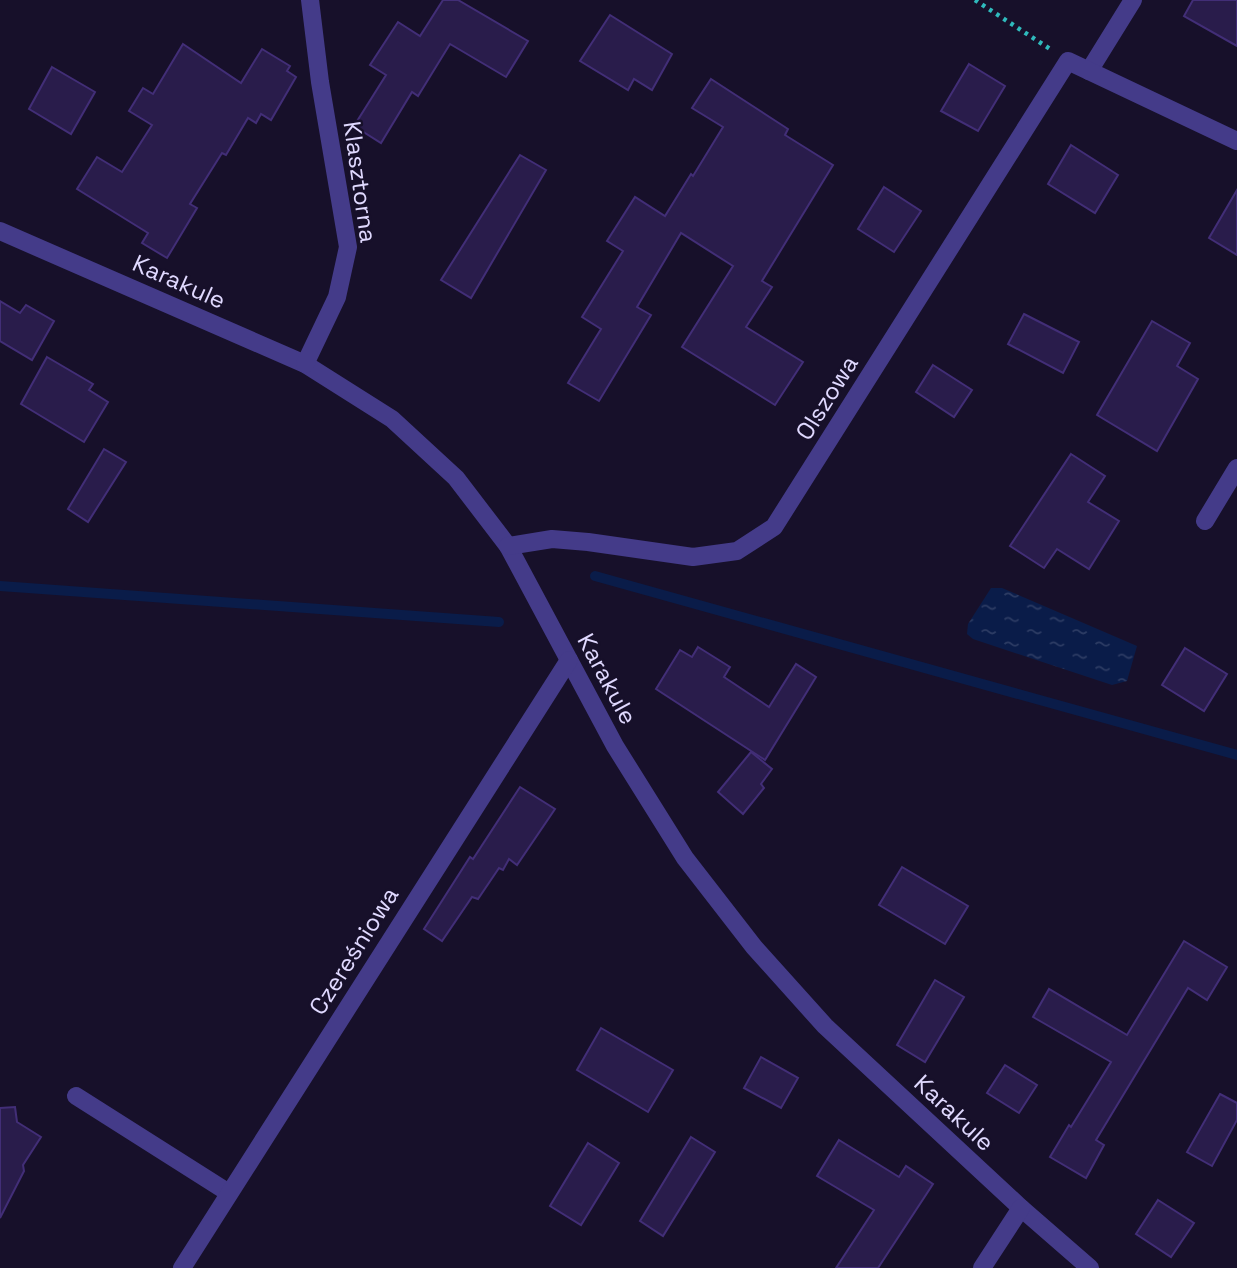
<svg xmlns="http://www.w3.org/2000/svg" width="1237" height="1268" font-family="'Space Grotesk',sans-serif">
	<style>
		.water { fill: url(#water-ripples) }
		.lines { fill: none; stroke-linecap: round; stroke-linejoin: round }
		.stream { stroke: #0a1c49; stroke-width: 10 }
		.building { fill: #291c4b; stroke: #422e77; stroke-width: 2 }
		.path { stroke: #2fbabc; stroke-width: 4.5; stroke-dasharray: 3.5 5; stroke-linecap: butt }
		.minor { stroke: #443b89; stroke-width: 18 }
		.labels { text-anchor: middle; stroke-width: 5; stroke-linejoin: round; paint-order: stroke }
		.street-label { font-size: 24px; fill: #e0d9ff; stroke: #17102a }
	</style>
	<defs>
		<pattern id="water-ripples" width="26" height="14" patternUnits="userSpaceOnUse" patternTransform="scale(1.75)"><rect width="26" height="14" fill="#0a1c49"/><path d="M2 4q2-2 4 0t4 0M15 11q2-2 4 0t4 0" fill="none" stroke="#2d3c64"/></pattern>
	</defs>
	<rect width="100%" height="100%" fill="#17102a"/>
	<path class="water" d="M 991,588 L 1002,588 L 1137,646 L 1127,681 L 1112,685 L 973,639 L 967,634 L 968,624 Z"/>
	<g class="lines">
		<g class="stream">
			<path d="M 595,576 L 1237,755"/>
			<path d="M 0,586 L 499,622"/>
		</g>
	</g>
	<g class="building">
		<path d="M 443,0 L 458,0 L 528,41 L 506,77 L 450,44 L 418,96 L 412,92 L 381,143 L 354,126 L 386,75 L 370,65 L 398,22 L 420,36 Z"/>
		<path d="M 1193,0 L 1237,0 L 1237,46 L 1184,16 Z"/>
		<path d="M 610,15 L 672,54 L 652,90 L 634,79 L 628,90 L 580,61 Z"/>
		<path d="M 183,44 L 241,83 L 262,49 L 290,66 L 287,71 L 296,77 L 271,120 L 261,114 L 256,123 L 248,118 L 226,155 L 222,153 L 190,204 L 197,208 L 167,258 L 142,243 L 148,233 L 77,189 L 97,157 L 122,172 L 152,125 L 129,111 L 143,88 L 153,94 Z"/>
		<path d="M 969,64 L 1005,86 L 978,131 L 941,111 Z"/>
		<path d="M 52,67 L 95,92 L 71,134 L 29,109 Z"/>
		<path d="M 711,79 L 788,129 L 785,135 L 833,165 L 762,281 L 772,287 L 746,327 L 803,362 L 775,405 L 682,347 L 733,266 L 681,233 L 637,307 L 651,315 L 599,401 L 568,383 L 601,329 L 582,317 L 623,251 L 607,241 L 635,197 L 665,216 L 691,174 L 693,176 L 723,127 L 692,108 Z"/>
		<path d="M 1071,145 L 1118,175 L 1095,213 L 1048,184 Z"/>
		<path d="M 520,155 L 546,170 L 471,298 L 441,280 Z"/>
		<path d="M 884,187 L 921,211 L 894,252 L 858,229 Z"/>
		<path d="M 1237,190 L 1237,255 L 1209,238 Z"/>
		<path d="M 0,301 L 20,313 L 26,305 L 54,321 L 32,360 L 0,341 Z"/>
		<path d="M 1024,314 L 1079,342 L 1063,373 L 1008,344 Z"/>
		<path d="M 1152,321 L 1190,343 L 1177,366 L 1198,379 L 1157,451 L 1097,415 Z"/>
		<path d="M 47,357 L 93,384 L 89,390 L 108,402 L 84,442 L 21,404 Z"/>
		<path d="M 933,365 L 972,390 L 954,417 L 916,392 Z"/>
		<path d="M 104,449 L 126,462 L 88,522 L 68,509 Z"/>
		<path d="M 1071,454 L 1105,476 L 1088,502 L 1119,521 L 1089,569 L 1057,549 L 1044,568 L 1010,546 Z"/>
		<path d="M 698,647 L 730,667 L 724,677 L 769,707 L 796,664 L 816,677 L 765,760 L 656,689 L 680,650 L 692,657 Z"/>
		<path d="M 1185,648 L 1227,674 L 1204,711 L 1162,685 Z"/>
		<path d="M 751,752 L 772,769 L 761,784 L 764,788 L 743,814 L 718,792 Z"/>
		<path d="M 520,787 L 555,809 L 517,865 L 509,859 L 503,870 L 499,868 L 478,899 L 472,897 L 442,941 L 424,929 L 470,857 L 473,859 Z"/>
		<path d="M 902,867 L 968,906 L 945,944 L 879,905 Z"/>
		<path d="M 1184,941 L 1227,967 L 1207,1000 L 1188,988 L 1096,1140 L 1104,1145 L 1086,1178 L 1050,1157 L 1069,1125 L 1071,1127 L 1111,1062 L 1033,1017 L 1049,989 L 1127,1035 Z"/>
		<path d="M 935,980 L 964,997 L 925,1062 L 897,1045 Z"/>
		<path d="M 601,1028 L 673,1070 L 648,1112 L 577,1070 Z"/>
		<path d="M 761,1057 L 798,1078 L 781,1108 L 744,1088 Z"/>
		<path d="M 1005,1065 L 1037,1085 L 1019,1113 L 987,1093 Z"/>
		<path d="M 1220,1094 L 1237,1103 L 1237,1120 L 1212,1166 L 1187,1152 Z"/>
		<path d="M 15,1107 L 17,1122 L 41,1137 L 23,1165 L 24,1171 L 0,1218 L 0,1108 Z"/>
		<path d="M 691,1137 L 715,1152 L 663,1236 L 640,1221 Z"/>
		<path d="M 839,1140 L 899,1177 L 906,1166 L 933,1184 L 878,1268 L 836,1268 L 874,1210 L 817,1176 Z"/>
		<path d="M 588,1143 L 619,1163 L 581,1225 L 550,1206 Z"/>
		<path d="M 1158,1200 L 1194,1223 L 1171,1257 L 1136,1234 Z"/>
	</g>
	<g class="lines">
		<path class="path" d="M 975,0 L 1050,49"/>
		<g class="minor">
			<path d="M 1089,71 L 1133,0"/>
			<path d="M 0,231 L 305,364 L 392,419 L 456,478 L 508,546 L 615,746 L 685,858 L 754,947 L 825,1026 L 1021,1208 L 1090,1268"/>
			<path d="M 305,364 L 337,297 L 348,247 L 320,82 L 310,0"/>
			<path d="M 1205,521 L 1237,468"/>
			<path d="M 508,546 L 552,539 L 588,542 L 693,557 L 737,551 L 774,527 L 1068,61 L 1237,141"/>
			<path d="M 76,1096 L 229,1193"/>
			<path d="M 182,1268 L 569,660"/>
			<path d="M 982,1268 L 1021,1208"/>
		</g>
	</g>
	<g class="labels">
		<g class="street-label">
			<text transform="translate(360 182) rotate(82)" y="8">Klasztorna</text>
			<text transform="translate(179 282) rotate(24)" y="8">Karakule</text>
			<text transform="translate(827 398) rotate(-58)" y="8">Olszowa</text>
			<text transform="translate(607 679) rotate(62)" y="8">Karakule</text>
			<text transform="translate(354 951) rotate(-58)" y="8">Czereśniowa</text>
			<text transform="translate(954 1113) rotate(43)" y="8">Karakule</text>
		</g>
	</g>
</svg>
